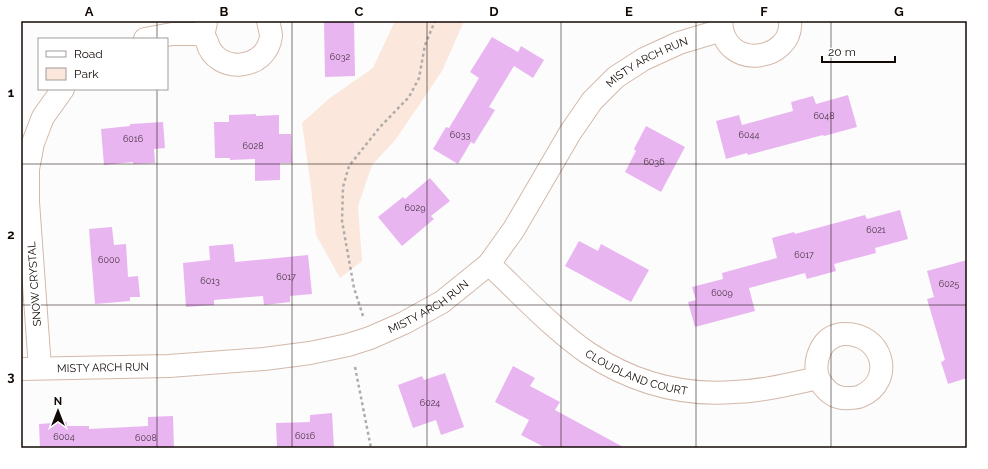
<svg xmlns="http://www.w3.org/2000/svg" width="988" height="469" font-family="Raleway,sans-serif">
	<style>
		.green { fill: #fbe7db }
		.building { fill: #e9b5f1 }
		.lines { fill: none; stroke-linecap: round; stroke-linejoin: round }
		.minor-casing { stroke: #d3b9aa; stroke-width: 24 }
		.path { stroke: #afacaa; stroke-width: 2.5; stroke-dasharray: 3 3; stroke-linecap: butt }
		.minor { stroke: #fff; stroke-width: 22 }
		.grid { fill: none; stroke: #120905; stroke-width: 1; stroke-opacity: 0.55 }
		.labels { text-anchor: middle; stroke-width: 3; stroke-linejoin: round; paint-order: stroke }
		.number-label { font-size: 9px; fill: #483440 }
		.street-label { font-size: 11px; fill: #120905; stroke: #fff }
		.neatline { fill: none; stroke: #120905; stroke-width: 1.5 }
		.grid-label { font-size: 13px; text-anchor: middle; font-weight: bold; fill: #120905 }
	</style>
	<rect width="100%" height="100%" fill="#fcfcfc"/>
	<path class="green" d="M 395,21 L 464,21 L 442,71 L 396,139 L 372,165 L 358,206 L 362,261 L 340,278 L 316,235 L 311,187 L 302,123 L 330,98 L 373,68 Z"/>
	<g class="building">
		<path d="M 324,21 L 354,21 L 355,76 L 325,77 Z"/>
		<path d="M 492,37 L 518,52 L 521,46 L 544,60 L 533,78 L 514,66 L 489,107 L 495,110 L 474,144 L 471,142 L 458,164 L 433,149 L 446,127 L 449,128 L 479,78 L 470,72 Z"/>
		<path d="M 848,95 L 857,127 L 824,136 L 823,135 L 748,155 L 747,153 L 726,159 L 716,121 L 739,115 L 742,125 L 793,111 L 791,102 L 813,96 L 816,104 Z"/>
		<path d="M 256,114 L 256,116 L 279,115 L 279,134 L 291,134 L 292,163 L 280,163 L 280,180 L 255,181 L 255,159 L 230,160 L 230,158 L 215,158 L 214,122 L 229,122 L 229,115 Z"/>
		<path d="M 163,122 L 165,148 L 154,149 L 155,163 L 133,164 L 133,162 L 104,165 L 101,129 L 130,126 L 130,124 Z"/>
		<path d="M 646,126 L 685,147 L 661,192 L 625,172 L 636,151 L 634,149 Z"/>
		<path d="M 430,178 L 450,201 L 431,216 L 434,219 L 402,246 L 378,217 L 403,197 L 405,199 Z"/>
		<path d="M 900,210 L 908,239 L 875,248 L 876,253 L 834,264 L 836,271 L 807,279 L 805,273 L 749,288 L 755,311 L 695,327 L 688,302 L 696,300 L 692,287 L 723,279 L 722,273 L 777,258 L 772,238 L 794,232 L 795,234 L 865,215 L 867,219 Z"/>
		<path d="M 112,227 L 114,245 L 126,244 L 128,277 L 138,276 L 140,297 L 130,297 L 130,301 L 95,304 L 89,229 Z"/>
		<path d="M 579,241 L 598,251 L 601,244 L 649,270 L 631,302 L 565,266 Z"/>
		<path d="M 233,244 L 235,262 L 308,255 L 312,294 L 290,296 L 290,302 L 264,305 L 263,296 L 214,300 L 214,305 L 186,307 L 183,263 L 210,260 L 209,246 Z"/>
		<path d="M 967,260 L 967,378 L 948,384 L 941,362 L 945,360 L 927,299 L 934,297 L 927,271 Z"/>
		<path d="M 513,366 L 535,378 L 530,386 L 560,402 L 555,410 L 625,448 L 546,448 L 521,435 L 529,420 L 495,402 Z"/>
		<path d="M 445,373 L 464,427 L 441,435 L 436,420 L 413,428 L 398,385 L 422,376 L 424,380 Z"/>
		<path d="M 332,413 L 334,448 L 277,448 L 276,423 L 310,422 L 310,415 Z"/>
		<path d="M 173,416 L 174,448 L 40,448 L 39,424 L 67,422 L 67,426 L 89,426 L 89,429 L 148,426 L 148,417 Z"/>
	</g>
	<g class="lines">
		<g class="minor-casing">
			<g id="minor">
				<path d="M 206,21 C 206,25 204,29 204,33 C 204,36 206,40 207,42 C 216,75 267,71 271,36 C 271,32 269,26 268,21"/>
				<path d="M 721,21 C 723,73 794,61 790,21"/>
				<path d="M 145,39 L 172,34 L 204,34"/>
				<path id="s1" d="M 489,264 C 520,293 553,329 588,353 C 632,382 682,396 734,392 C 763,391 790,384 818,378 C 824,389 834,400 849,398 C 852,398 857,398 861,396 C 896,381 883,332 843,334 C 821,336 813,360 818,378"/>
				<path d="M 40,368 L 28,202 L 28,169 L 33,143 L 43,117 L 63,89"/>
				<path id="s2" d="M 21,369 L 169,366 L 264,359 L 310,353 L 348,345 L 370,338 L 404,323 L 442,302 L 489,264 L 514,229 L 570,133 L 592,101 L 616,77 L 644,59 L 679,43 L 722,30"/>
			</g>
		</g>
		<g class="path">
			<path d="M 363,316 L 354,288 L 342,221 L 343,187 L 349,166 L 380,127 L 409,97 L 419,78 L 425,45 L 435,21"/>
			<path d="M 355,367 L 371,448"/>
		</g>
		<use href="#minor" class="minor"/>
	</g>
	<path class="grid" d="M 157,21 L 157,39M 292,21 L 292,448M 427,21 L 427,448M 561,21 L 561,448M 696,21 L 696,448M 831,21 L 831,448M 157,89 L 157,448M 21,164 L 967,164M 21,305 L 967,305"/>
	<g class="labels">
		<g class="number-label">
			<text x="340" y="60">6032</text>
			<text x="824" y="119">6048</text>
			<text x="460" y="138">6033</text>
			<text x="749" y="138">6044</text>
			<text x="133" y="142">6016</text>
			<text x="253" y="149">6028</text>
			<text x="654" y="165">6036</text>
			<text x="415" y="211">6029</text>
			<text x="876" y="233">6021</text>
			<text x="804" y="258">6017</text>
			<text x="109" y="263">6000</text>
			<text x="286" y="280">6017</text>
			<text x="210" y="284">6013</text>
			<text x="949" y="287">6025</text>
			<text x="722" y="296">6009</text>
			<text x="430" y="406">6024</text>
			<text x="305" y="439">6016</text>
			<text x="64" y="440">6004</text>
			<text x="146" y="441">6008</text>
		</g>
		<g class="street-label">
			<text dy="4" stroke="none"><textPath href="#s2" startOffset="754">MISTY ARCH RUN</textPath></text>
			<text transform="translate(34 284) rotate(-94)" y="4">SNOW CRYSTAL</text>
			<text dy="4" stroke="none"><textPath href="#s2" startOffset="418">MISTY ARCH RUN</textPath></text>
			<text dy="4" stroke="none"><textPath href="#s2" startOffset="82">MISTY ARCH RUN</textPath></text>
			<text dy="4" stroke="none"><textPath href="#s1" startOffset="186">CLOUDLAND COURT</textPath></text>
		</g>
	</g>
	<rect width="988" height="469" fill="none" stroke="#ffffff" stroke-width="44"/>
	<rect x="38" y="38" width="130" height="52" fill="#ffffff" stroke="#a09d9b"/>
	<rect x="46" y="51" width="20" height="6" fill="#ffffff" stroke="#a09d9b"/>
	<text x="74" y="58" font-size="12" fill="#120905">Road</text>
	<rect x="46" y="68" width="20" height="12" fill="#fbe7db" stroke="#a09d9b"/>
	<text x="74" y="78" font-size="12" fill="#120905">Park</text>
	<g transform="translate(58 411)" stroke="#ffffff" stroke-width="3" paint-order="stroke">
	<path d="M0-3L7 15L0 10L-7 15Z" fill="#120905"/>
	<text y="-6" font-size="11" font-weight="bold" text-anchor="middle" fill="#120905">N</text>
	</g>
	<path d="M822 56v6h73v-6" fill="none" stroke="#120905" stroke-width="2"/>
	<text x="828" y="56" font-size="12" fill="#120905" stroke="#ffffff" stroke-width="3" paint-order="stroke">20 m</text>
	<rect x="22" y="22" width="944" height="425" class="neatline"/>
	<g class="grid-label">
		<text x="89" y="16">A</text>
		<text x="224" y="16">B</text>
		<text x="359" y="16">C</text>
		<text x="494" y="16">D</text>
		<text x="629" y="16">E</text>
		<text x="764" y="16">F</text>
		<text x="899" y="16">G</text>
		<text x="11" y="97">1</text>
		<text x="11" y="239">2</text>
		<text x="11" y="381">3</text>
	</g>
</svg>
